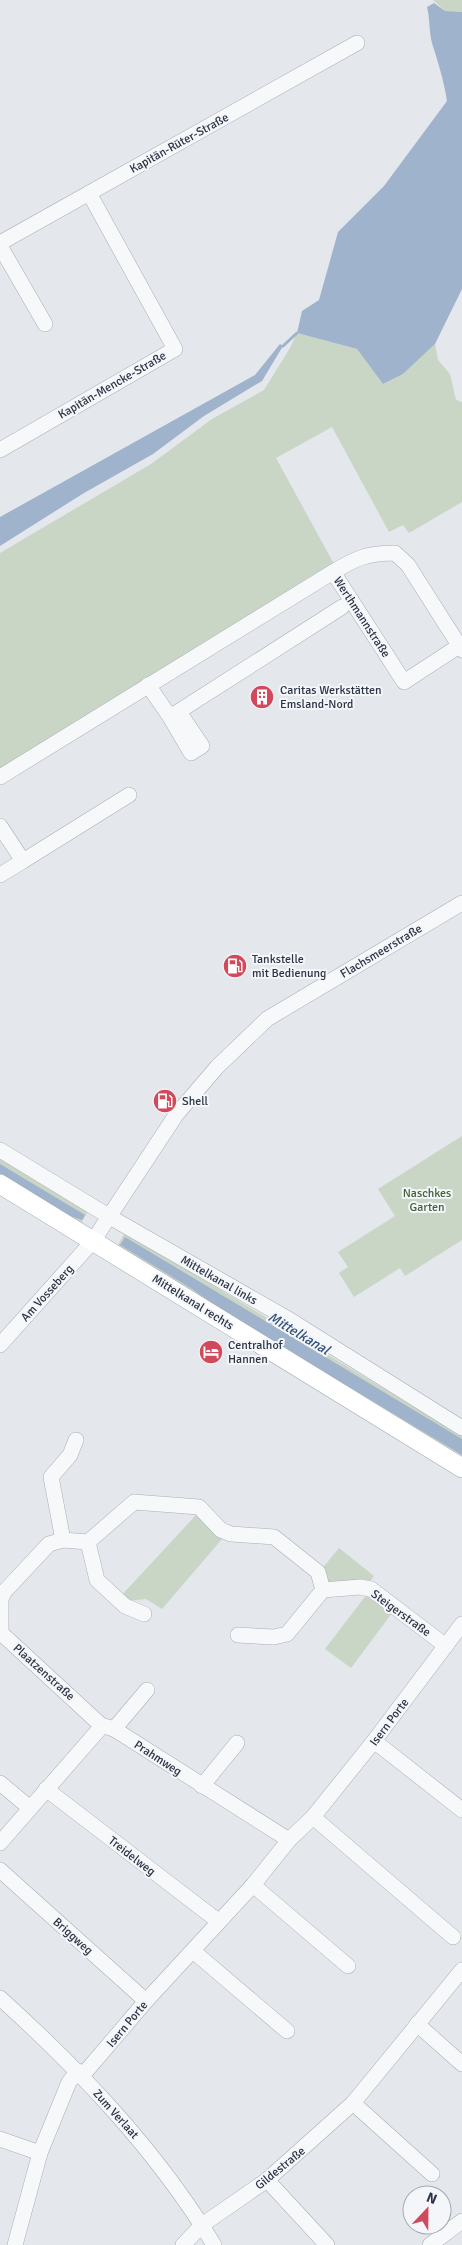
<svg xmlns="http://www.w3.org/2000/svg" width="462" height="2245" font-family="Signika,sans-serif">
	<style>
		.green { fill: #c9d6c5 }
		.water { fill: #9fb4cc }
		.lines { fill: none; stroke-linecap: round; stroke-linejoin: round }
		.stream { stroke: #9fb4cc; stroke-width: 3 }
		.minor-casing { stroke: #a9aeb7; stroke-width: 16 }
		.major-casing { stroke: #a3abb8; stroke-width: 20 }
		.minor { stroke: #f7f8fa; stroke-width: 15 }
		.major { stroke: #fff; stroke-width: 19 }
		.labels { text-anchor: middle; stroke-width: 4; stroke-linejoin: round; paint-order: stroke }
		.street-label { font-size: 12px; fill: #2b3445; stroke: #f4f6f9 }
		.poi-label { font-size: 12px; fill: #2b3445; stroke: #f4f6f9; text-anchor: start }
		.park-label { font-size: 12px; fill: #3f6138; stroke: #f4f6f9 }
		.water-label { font-size: 14px; font-style: italic; fill: #34527a; stroke: #f4f6f9 }
	</style>
	<rect width="100%" height="100%" fill="#e4e7ec"/>
	<g class="green">
		<path d="M 433,0 L 462,0 L 462,12 L 445,11 Z"/>
		<path d="M 297,333 L 357,349 L 383,384 L 403,374 L 435,344 L 438,360 L 450,374 L 456,400 L 462,402 L 462,502 L 409,533 L 403,525 L 389,532 L 332,427 L 276,458 L 334,564 L 0,770 L 0,553 L 151,464 L 212,419 L 264,390 L 290,348 Z"/>
		<path d="M 462,1136 L 462,1240 L 405,1276 L 400,1268 L 354,1297 L 339,1273 L 348,1267 L 338,1252 L 395,1216 L 378,1189 Z"/>
		<path d="M 0,1156 L 88,1211 L 81,1224 L 0,1180 Z"/>
		<path d="M 125,1232 L 462,1436 L 462,1460 L 117,1247 Z"/>
		<path d="M 196,1515 L 222,1539 L 162,1609 L 146,1599 L 128,1601 L 121,1596 Z"/>
		<path d="M 339,1548 L 374,1576 L 369,1583 L 326,1583 L 321,1570 Z"/>
		<path d="M 367,1594 L 392,1613 L 351,1668 L 325,1649 Z"/>
	</g>
	<g class="water">
		<path d="M 434,3 L 445,11 L 462,12 L 462,289 L 435,344 L 403,374 L 383,384 L 357,349 L 297,333 L 302,311 L 319,300 L 338,232 L 384,186 L 447,101 C 444,81 438,62 432,43 C 429,33 430,19 427,7 Z"/>
		<path d="M 280,344 L 283,346 L 262,381 L 204,416 L 153,454 L 84,493 L 0,546 L 0,517 L 255,375 Z"/>
		<path d="M 0,1164 L 85,1215 L 82,1220 L 67,1215 L 0,1178 Z"/>
		<path d="M 125,1237 L 462,1439 L 462,1455 L 224,1312 L 192,1289 L 120,1245 Z"/>
	</g>
	<g class="lines">
		<path class="stream" d="M 283,346 L 297,333"/>
		<g class="minor-casing">
			<g id="minor">
				<path d="M 0,243 L 357,43"/>
				<path d="M 0,246 L 45,324"/>
				<path d="M 0,450 L 175,349 L 89,193"/>
				<path d="M 459,646 L 404,682 L 333,572 C 356,558 368,553 395,553 L 408,565 L 462,650"/>
				<path d="M 148,685 L 170,717 L 342,607"/>
				<path d="M 170,717 L 191,753 L 202,746 L 179,712"/>
				<path d="M 0,777 L 333,572"/>
				<path d="M 0,826 L 23,861 L 0,875"/>
				<path d="M 23,861 L 129,795"/>
				<path d="M 0,1150 L 110,1217 L 290,1320 L 462,1428"/>
				<path d="M 0,1345 L 93,1241 L 176,1115 L 217,1067 L 267,1019 L 462,903"/>
				<path d="M 63,1540 L 51,1477 L 70,1455 L 76,1440"/>
				<path d="M 88,1542 L 97,1580 L 125,1606 L 144,1614"/>
				<path d="M 238,1635 L 274,1637 L 287,1634 L 323,1590 L 360,1587 L 371,1589 L 446,1646"/>
				<path d="M 104,1726 L 114,1729 L 147,1690"/>
				<path d="M 114,1729 L 289,1840"/>
				<path d="M 374,1741 L 462,1810"/>
				<path d="M 0,1783 L 30,1808"/>
				<path d="M 202,1786 L 237,1743"/>
				<path d="M 46,1789 L 218,1921"/>
				<path d="M 313,1817 L 453,1937"/>
				<path d="M 0,1843 L 102,1726 L 1,1633 L 1,1599 L 5,1591 L 49,1544 L 63,1540 L 88,1542 L 134,1502 L 199,1507 L 221,1530 L 231,1534 L 274,1537 L 318,1572 L 323,1590"/>
				<path d="M 0,1870 L 146,2001"/>
				<path d="M 253,1885 L 348,1966"/>
				<path d="M 193,1951 L 287,2031"/>
				<path d="M 0,1998 C 81,2071 157,2151 214,2245"/>
				<path d="M 417,2024 L 462,2064"/>
				<path d="M 82,2076 L 146,2001 L 253,1885 L 289,1840 L 313,1817 L 374,1741 L 462,1624"/>
				<path d="M 353,2103 L 432,2174"/>
				<path d="M 0,2139 L 40,2153"/>
				<path d="M 267,2180 L 327,2245"/>
				<path d="M 15,2245 L 40,2153 L 69,2082 L 78,2071"/>
				<path d="M 183,2245 L 202,2225 L 267,2180 L 353,2103 L 462,1970"/>
				<path d="M 430,2245 L 462,2221"/>
			</g>
		</g>
		<g class="major-casing">
			<path id="major" d="M 0,1184 L 462,1468"/>
		</g>
		<use href="#minor" class="minor"/>
		<use href="#major" class="major"/>
	</g>
	<defs>
		<g id="building-disc" transform="scale(1.25)"><circle r="9.5" fill="#d1495b" stroke="#f4f6f9"/><path d="M-4-6H4V6H1V3H-1V6H-4ZM-2.5-4.3h1.7v1.8h-1.7ZM.8-4.3h1.7v1.8H.8ZM-2.5-1h1.7V.8h-1.7ZM.8-1h1.7V.8H.8Z" fill="#fff"/></g>
		<g id="fuel-disc" transform="scale(1.25)"><circle r="9.5" fill="#d1495b" stroke="#f4f6f9"/><path d="M-5.5-6h7V0h2V4h1.3V-2.5L3-4.5l.8-.8L6-3V5H2.5V1h-1V6h-7ZM-4.2-4.7v3.2H.2V-4.7Z" fill="#fff"/></g>
		<g id="hotel-disc" transform="scale(1.25)"><circle r="9.5" fill="#d1495b" stroke="#f4f6f9"/><path d="M-6-4.5h1.5V1H6V5H4.5V3h-9V5H-6ZM-4 0a1.8 1.8 0 1 1 3.6 0ZM.5 0V-2.5h3Q6-2.5 6 0Z" fill="#fff"/></g>
	</defs>
	<g fill-rule="evenodd">
		<use href="#building-disc" x="262" y="697"/>
		<use href="#fuel-disc" x="235" y="966"/>
		<use href="#fuel-disc" x="165" y="1101"/>
		<use href="#hotel-disc" x="211" y="1352"/>
	</g>
	<g class="labels">
		<g class="street-label">
			<text transform="translate(179 143) rotate(-29)" y="4">Kapitän-Rüter-Straße</text>
			<text transform="translate(112 385) rotate(-30)" y="4">Kapitän-Mencke-Straße</text>
			<text transform="translate(362 617) rotate(57)" y="4">Werthmannstraße</text>
			<text transform="translate(381 951) rotate(-31)" y="4">Flachsmeerstraße</text>
			<text transform="translate(219 1280) rotate(30)" y="4">Mittelkanal links</text>
			<text transform="translate(47 1293) rotate(-48)" y="4">Am Vosseberg</text>
			<text transform="translate(193 1302) rotate(32)" y="4">Mittelkanal rechts</text>
			<text transform="translate(401 1613) rotate(36)" y="4">Steigerstraße</text>
			<text transform="translate(44 1672) rotate(42)" y="4">Plaatzenstraße</text>
			<text transform="translate(389 1722) rotate(-53)" y="4">Isern Porte</text>
			<text transform="translate(158 1758) rotate(33)" y="4">Prahmweg</text>
			<text transform="translate(132 1856) rotate(38)" y="4">Treidelweg</text>
			<text transform="translate(73 1936) rotate(42)" y="4">Briggweg</text>
			<text transform="translate(127 2024) rotate(-50)" y="4">Isern Porte</text>
			<text transform="translate(116 2114) rotate(48)" y="4">Zum Verlaat</text>
			<text transform="translate(280 2168) rotate(-39)" y="4">Gildestraße</text>
		</g>
		<g class="poi-label">
			<text x="280" y="694">Caritas Werkstätten<tspan x="280" dy="14">Emsland-Nord</tspan></text>
			<text x="252" y="963">Tankstelle<tspan x="252" dy="14">mit Bedienung</tspan></text>
			<text x="182" y="1105">Shell</text>
			<text x="228" y="1349">Centralhof<tspan x="228" dy="14">Hannen</tspan></text>
		</g>
		<g class="park-label">
			<text x="427" y="1197">Naschkes<tspan x="427" dy="14">Garten</tspan></text>
		</g>
		<g class="water-label">
			<text transform="translate(299 1333) rotate(31)" y="5">Mittelkanal</text>
		</g>
	</g>
	<g transform="translate(427 2210) rotate(22)"><circle r="24" fill="#f4f6f9" stroke="#a4a8b1"/>
	<path d="M0-4L9 19L0 12L-9 19Z" fill="#d1495b"/>
	<text y="-8" font-size="14" font-weight="bold" text-anchor="middle" fill="#2b3445">N</text>
	</g>
</svg>
